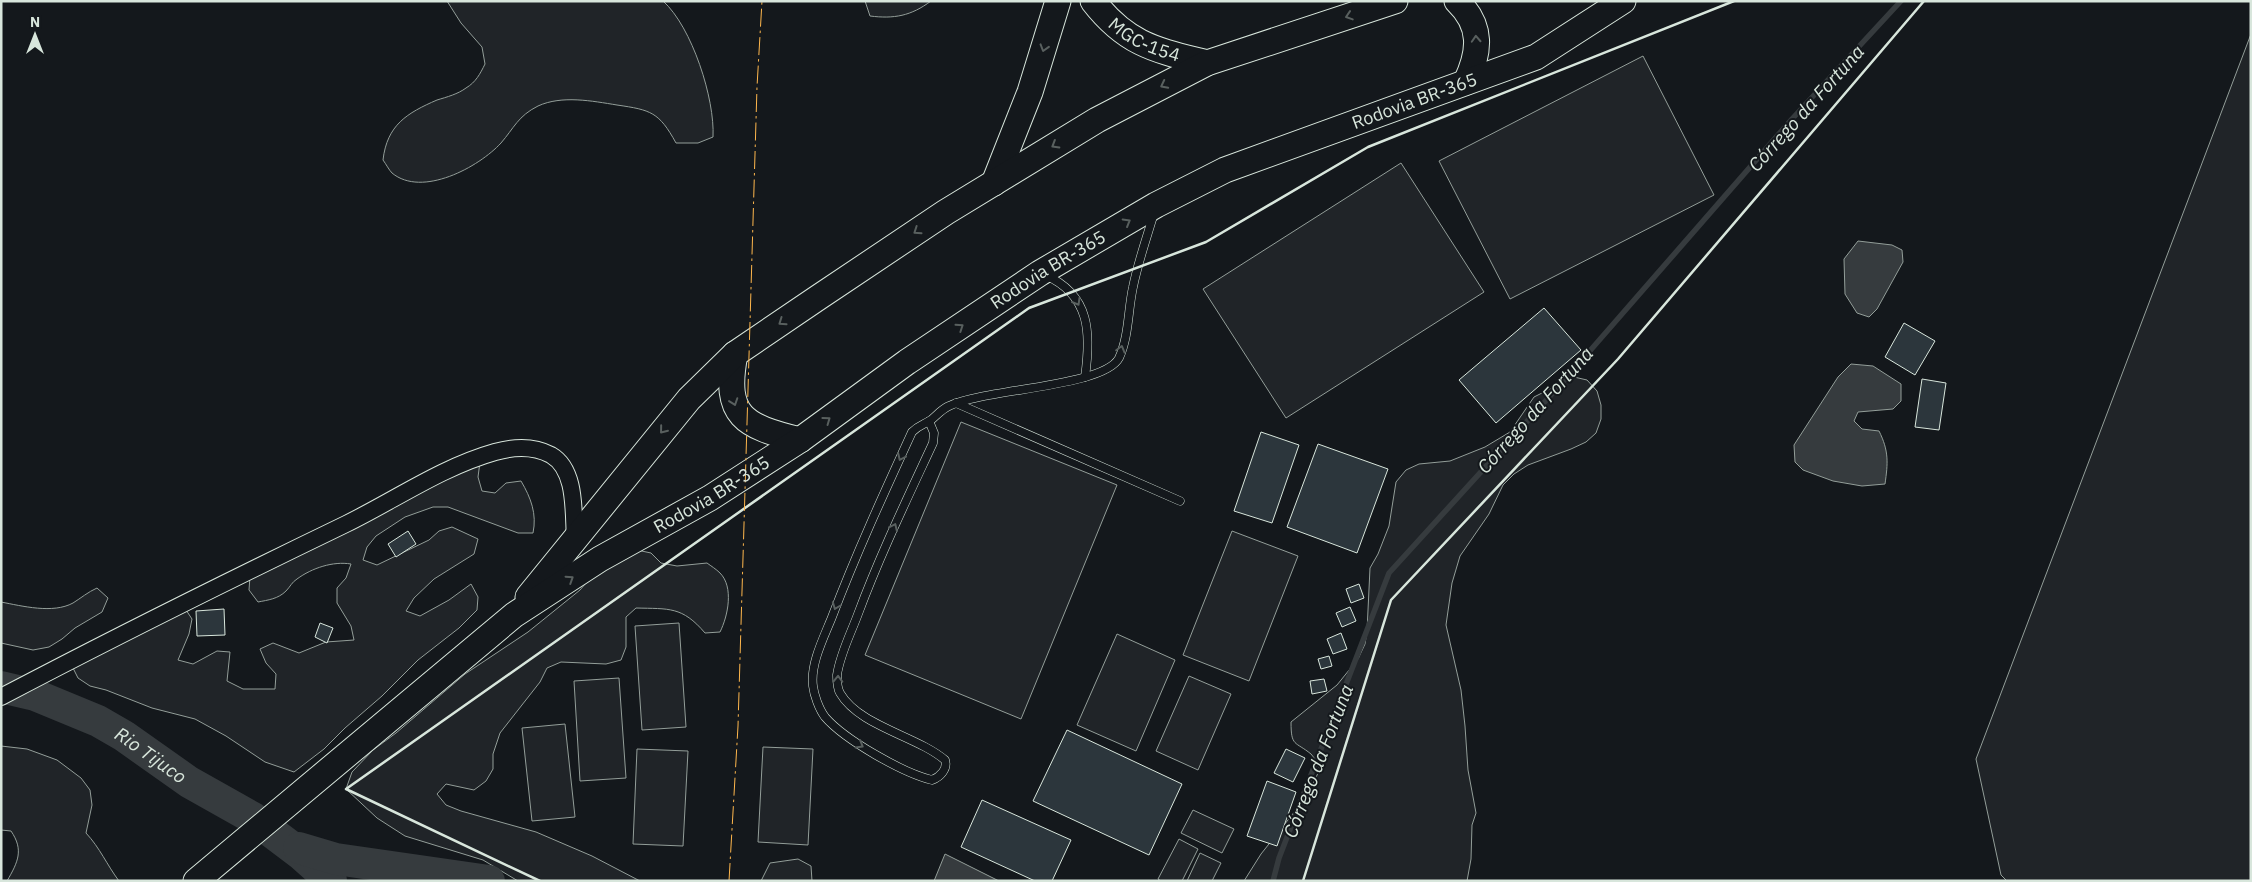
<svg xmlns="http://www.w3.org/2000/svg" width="2252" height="882" font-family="'IBM Plex Sans',sans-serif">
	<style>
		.green { fill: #202428; stroke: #939e99 }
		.water { fill: #363b3e; stroke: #939e99 }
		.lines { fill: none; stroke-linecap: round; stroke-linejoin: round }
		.stream { stroke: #363b3e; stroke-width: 5.5 }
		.river { stroke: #363b3e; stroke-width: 32 }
		.building { fill: #2c363c; stroke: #d8e6dc }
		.lane-casing { stroke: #d8e6dc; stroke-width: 9 }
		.street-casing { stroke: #d8e6dc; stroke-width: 18 }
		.primary-casing { stroke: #d8e6dc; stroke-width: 27 }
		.lane { stroke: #14181c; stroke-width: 8 }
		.street { stroke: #14181c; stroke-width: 16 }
		.primary { stroke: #14181c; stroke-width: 25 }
		.wall { stroke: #d8e6dc; stroke-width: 2.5 }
		.power { stroke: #ffb74d; stroke-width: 1; stroke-dasharray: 18 4 2.5 4; stroke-linecap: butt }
		.oneway { stroke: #59605f }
		.labels { text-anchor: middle; stroke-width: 4; stroke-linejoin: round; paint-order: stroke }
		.street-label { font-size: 18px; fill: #d8e6dc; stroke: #14181c }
		.water-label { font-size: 19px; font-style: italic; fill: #d8e6dc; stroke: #14181c }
	</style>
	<rect width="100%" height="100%" fill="#14181c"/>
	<g class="green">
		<path d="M 447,1 L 663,1 C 692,27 715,99 713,137 L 698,143 L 676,143 C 659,112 651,110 617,105 C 592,101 562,95 538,106 C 518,116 514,128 501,143 C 479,167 422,198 392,173 C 389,170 386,164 383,160 C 387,125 407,113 437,100 C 447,97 458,94 466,88 C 476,82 480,74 485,64 L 482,47 L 461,23 Z"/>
		<path d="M 865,1 L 931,1 C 911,16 894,19 870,16 Z"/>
		<path d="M 2251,34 L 2251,881 L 2007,881 L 2001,875 L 1976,759 Z"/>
		<path d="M 1643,56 L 1714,195 L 1510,299 L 1439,161 Z"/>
		<path d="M 1401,163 L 1484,292 L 1286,418 L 1203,289 Z"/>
		<path d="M 1574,377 L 1587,380 L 1597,391 L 1601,405 L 1601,419 L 1596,433 L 1586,442 L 1571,449 L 1528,465 L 1514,474 L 1503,485 L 1489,514 L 1460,556 L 1452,583 L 1446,625 L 1461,690 L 1465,726 L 1468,770 L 1476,813 L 1472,825 L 1471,859 L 1467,881 L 1244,881 L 1261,854 L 1307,796 L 1320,769 C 1317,764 1315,758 1311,754 C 1295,741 1291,747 1291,722 L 1337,685 L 1358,659 L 1365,644 L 1367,631 L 1370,568 L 1378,554 L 1389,526 L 1396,482 L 1406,470 L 1419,464 L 1450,461 L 1485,447 L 1510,432 L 1534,397 Z"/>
		<path d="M 961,422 L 1117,485 L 1021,719 L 865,655 Z"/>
		<path d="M 480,462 L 478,477 L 482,491 L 495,493 L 506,483 L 521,481 C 531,498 537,514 533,533 L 518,533 L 448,507 L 433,507 L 405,517 L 376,536 L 367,547 L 363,560 L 377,565 L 429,540 L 439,531 L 452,527 L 478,539 L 474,554 L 434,579 L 414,598 L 406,611 L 420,616 L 449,600 L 471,584 L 478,597 L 477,610 L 459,628 L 418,660 L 382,696 L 345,728 L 324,749 L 294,772 L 265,762 L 226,736 L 195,719 L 152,708 L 106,690 L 90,686 L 78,678 L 71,664 L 184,607 L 192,619 L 189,634 L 178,660 L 193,664 L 217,651 L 230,652 L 227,681 L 243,689 L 275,689 L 276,674 L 266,663 L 260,649 L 273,643 L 299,653 L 326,642 L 354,640 L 351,626 L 337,603 L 337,588 L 346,578 L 351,564 C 333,561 312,568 297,579 C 292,582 290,587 286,591 C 278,599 268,600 258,602 L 249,590 L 250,576 Z"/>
		<path d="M 1232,531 L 1298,556 L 1249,681 L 1183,655 Z"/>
		<path d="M 637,550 L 651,553 L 661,563 L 677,566 L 707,563 C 711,566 716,569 720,573 C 734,587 728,616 720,632 L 705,633 C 682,606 669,609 636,608 L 626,617 L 626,647 L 621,660 L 606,664 L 561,662 L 547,668 L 540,682 L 500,733 L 493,754 L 493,769 L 486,781 L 474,790 L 446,784 L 437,794 L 446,805 L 461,811 L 536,832 L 592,856 L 640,881 L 518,881 L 483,860 L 405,836 L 377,818 L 346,789 L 352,772 L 373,750 L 396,733 L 465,674 L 528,632 L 580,590 L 598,569 Z"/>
		<path d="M 97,588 L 108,598 L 102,612 L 75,628 L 62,639 L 49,647 L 33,650 L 1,643 L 1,602 C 22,606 53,614 73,603 C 81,598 88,592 97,588 Z"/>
		<path d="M 679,623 L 686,727 L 642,730 L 635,626 Z"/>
		<path d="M 1117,634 L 1175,660 L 1136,751 L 1077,725 Z"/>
		<path d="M 1189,676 L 1231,694 L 1198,770 L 1156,751 Z"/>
		<path d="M 619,678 L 626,778 L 580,781 L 574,681 Z"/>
		<path d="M 565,724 L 575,817 L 532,821 L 522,728 Z"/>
		<path d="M 1,746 L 27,749 L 57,760 L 81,778 L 90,790 L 92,805 L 86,833 C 100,848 107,865 119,881 L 7,881 C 18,862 24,850 11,831 L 1,830 Z"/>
		<path d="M 763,747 L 813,749 L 808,845 L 758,842 Z"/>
		<path d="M 637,749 L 688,751 L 683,846 L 633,844 Z"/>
		<path d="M 1193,810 L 1234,829 L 1222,853 L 1181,833 Z"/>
		<path d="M 1179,839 L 1198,849 L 1182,881 L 1161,881 L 1158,879 Z"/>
		<path d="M 1200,853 L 1221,863 L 1212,881 L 1187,881 Z"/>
		<path d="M 798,859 L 811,866 L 812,881 L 761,881 L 770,863 Z"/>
	</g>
	<g class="water">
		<path d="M 1858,241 L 1892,245 L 1902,250 L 1903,262 L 1877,309 L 1869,317 L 1857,313 L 1845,294 L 1844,259 Z"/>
		<path d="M 1851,364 L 1873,366 L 1901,384 L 1901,401 L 1893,409 L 1858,412 L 1854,421 L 1862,429 L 1879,431 C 1889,451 1888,463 1885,484 L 1862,486 L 1833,481 L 1803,470 L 1795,462 L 1794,445 L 1838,377 Z"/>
		<path d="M 945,854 L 999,881 L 934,881 Z"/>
	</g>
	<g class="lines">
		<path class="stream" d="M 1273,881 L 1279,858 L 1389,573 L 1561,384 L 1792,119 L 1901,1"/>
		<g class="river">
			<path id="s1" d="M 1,687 L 35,695 L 98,721 L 124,736 L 189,782 L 253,818 L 302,855 L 331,881"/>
			<path d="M 299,848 L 336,859 L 489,881"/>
		</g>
	</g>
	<g class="building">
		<path d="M 1544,308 L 1581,350 L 1496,423 L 1459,380 Z"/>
		<path d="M 1904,323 L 1935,341 L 1915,375 L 1885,357 Z"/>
		<path d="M 1922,379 L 1946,383 L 1939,430 L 1915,427 Z"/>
		<path d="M 1261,432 L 1299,445 L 1272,523 L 1234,511 Z"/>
		<path d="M 1318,444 L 1388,469 L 1357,553 L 1287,527 Z"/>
		<path d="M 408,531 L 416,544 L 396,557 L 388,544 Z"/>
		<path d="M 1359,584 L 1364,598 L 1351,603 L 1346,589 Z"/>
		<path d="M 1350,607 L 1356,621 L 1342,627 L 1336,613 Z"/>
		<path d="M 224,609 L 225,635 L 197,636 L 196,611 Z"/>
		<path d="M 320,623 L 333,628 L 327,643 L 315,637 Z"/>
		<path d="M 1341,633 L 1347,649 L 1333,654 L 1327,639 Z"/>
		<path d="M 1329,656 L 1332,666 L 1321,669 L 1318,659 Z"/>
		<path d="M 1324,679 L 1327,691 L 1312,694 L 1310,681 Z"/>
		<path d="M 1067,730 L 1182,784 L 1149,855 L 1033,801 Z"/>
		<path d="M 1286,749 L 1305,758 L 1293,782 L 1274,773 Z"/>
		<path d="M 1267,781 L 1296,792 L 1277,846 L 1247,836 Z"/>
		<path d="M 982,800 L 1071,840 L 1052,881 L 1035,881 L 961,847 Z"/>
	</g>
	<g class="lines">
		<g class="lane-casing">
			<g id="lane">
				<path d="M 1045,275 C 1091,295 1091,334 1085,377"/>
				<path d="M 956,403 L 1180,501"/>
				<path d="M 929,421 L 934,433 L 933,443 C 907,499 880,555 858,614 C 851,633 840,654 837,675 C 837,681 837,688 840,693 C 859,726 917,736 945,760 C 948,769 940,777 932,780 C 903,773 845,740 825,717 C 819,709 814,695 813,686 C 810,664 824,637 832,617 C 856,554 884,493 912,432 C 919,425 923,425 931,420 C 937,415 942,409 949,406 C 983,389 1104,387 1119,358 C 1129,337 1128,309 1133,287 C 1138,262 1147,237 1154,213"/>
			</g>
		</g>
		<g class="street-casing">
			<path id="street" d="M 1,697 C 115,637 230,580 346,524 C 395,500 442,467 495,452 C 513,447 534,446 551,455 C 577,470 573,513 575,539"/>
		</g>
		<g class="primary-casing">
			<g id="primary">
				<path id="s2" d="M 1093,1 C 1127,45 1156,50 1207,63"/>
				<path d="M 1457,1 C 1483,26 1480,52 1466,82"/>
				<path d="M 994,183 L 1030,92 L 1058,1"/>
				<path d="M 735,354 C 723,417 744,426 800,440"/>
				<path d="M 528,597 L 689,399 L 735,354 L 819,297 L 946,212 L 1097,120 L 1207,63 L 1395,1"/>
				<path id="s3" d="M 196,881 L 514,615 L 600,559 L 710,498 L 800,440 L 907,362 L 1040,273 L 1156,205 L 1225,170 L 1536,57 L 1623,1"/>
			</g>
		</g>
		<use href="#lane" class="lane"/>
		<use href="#street" class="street"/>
		<use href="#primary" class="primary"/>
		<g class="wall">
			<path d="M 540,881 L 346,789 L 1029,308 L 1206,242 L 1368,147 L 1734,1"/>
			<path d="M 1303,881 L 1391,600 L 1618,359 L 1924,1"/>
		</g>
		<path class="power" d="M 729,881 L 738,726 L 757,87 L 762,1"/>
	</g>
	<defs><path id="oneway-chevron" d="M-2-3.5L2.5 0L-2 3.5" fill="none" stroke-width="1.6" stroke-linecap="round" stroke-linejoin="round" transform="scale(1.25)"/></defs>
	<g class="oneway">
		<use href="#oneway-chevron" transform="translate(1349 16) rotate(162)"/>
		<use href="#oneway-chevron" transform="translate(1476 39) rotate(-93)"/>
		<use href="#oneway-chevron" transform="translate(1044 48) rotate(107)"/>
		<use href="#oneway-chevron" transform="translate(1164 85) rotate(153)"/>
		<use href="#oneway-chevron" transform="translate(1055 145) rotate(149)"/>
		<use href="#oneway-chevron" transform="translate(1127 222) rotate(-30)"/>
		<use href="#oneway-chevron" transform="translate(917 231) rotate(146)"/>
		<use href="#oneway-chevron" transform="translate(1077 302) rotate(60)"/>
		<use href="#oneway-chevron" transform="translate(782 322) rotate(145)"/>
		<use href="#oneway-chevron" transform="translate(960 327) rotate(-34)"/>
		<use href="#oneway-chevron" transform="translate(1121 349) rotate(-75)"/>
		<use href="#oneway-chevron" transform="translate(734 402) rotate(71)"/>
		<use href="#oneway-chevron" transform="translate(827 420) rotate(-36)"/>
		<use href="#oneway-chevron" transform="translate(663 430) rotate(129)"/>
		<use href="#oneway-chevron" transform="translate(901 457) rotate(115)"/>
		<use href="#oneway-chevron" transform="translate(894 527) rotate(-65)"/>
		<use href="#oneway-chevron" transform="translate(570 579) rotate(-33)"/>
		<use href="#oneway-chevron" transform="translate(836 606) rotate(111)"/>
		<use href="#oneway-chevron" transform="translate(838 679) rotate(-89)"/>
		<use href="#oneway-chevron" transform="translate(860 745) rotate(30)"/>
	</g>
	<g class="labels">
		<g class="street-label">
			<text dy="6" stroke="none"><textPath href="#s2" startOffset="66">MGC-154</textPath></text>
			<text dy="6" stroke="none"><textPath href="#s3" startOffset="1456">Rodovia BR-365</textPath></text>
			<text dy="6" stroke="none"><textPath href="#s3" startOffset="1051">Rodovia BR-365</textPath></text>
			<text dy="6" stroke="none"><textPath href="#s3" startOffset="646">Rodovia BR-365</textPath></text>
		</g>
		<g class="water-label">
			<text transform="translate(1806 108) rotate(-48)" y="7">Córrego da Fortuna</text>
			<text transform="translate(1535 410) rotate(-48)" y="7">Córrego da Fortuna</text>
			<text dy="7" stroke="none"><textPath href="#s1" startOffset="166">Rio Tijuco</textPath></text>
			<text transform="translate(1318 761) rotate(-69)" y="7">Córrego da Fortuna</text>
		</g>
	</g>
	<rect width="2252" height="882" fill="none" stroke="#d8e6dc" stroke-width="5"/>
	<g transform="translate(35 35)" stroke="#14181c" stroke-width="4" paint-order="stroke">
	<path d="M0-4L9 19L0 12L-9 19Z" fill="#d8e6dc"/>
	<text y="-8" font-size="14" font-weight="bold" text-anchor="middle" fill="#d8e6dc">N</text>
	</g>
</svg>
